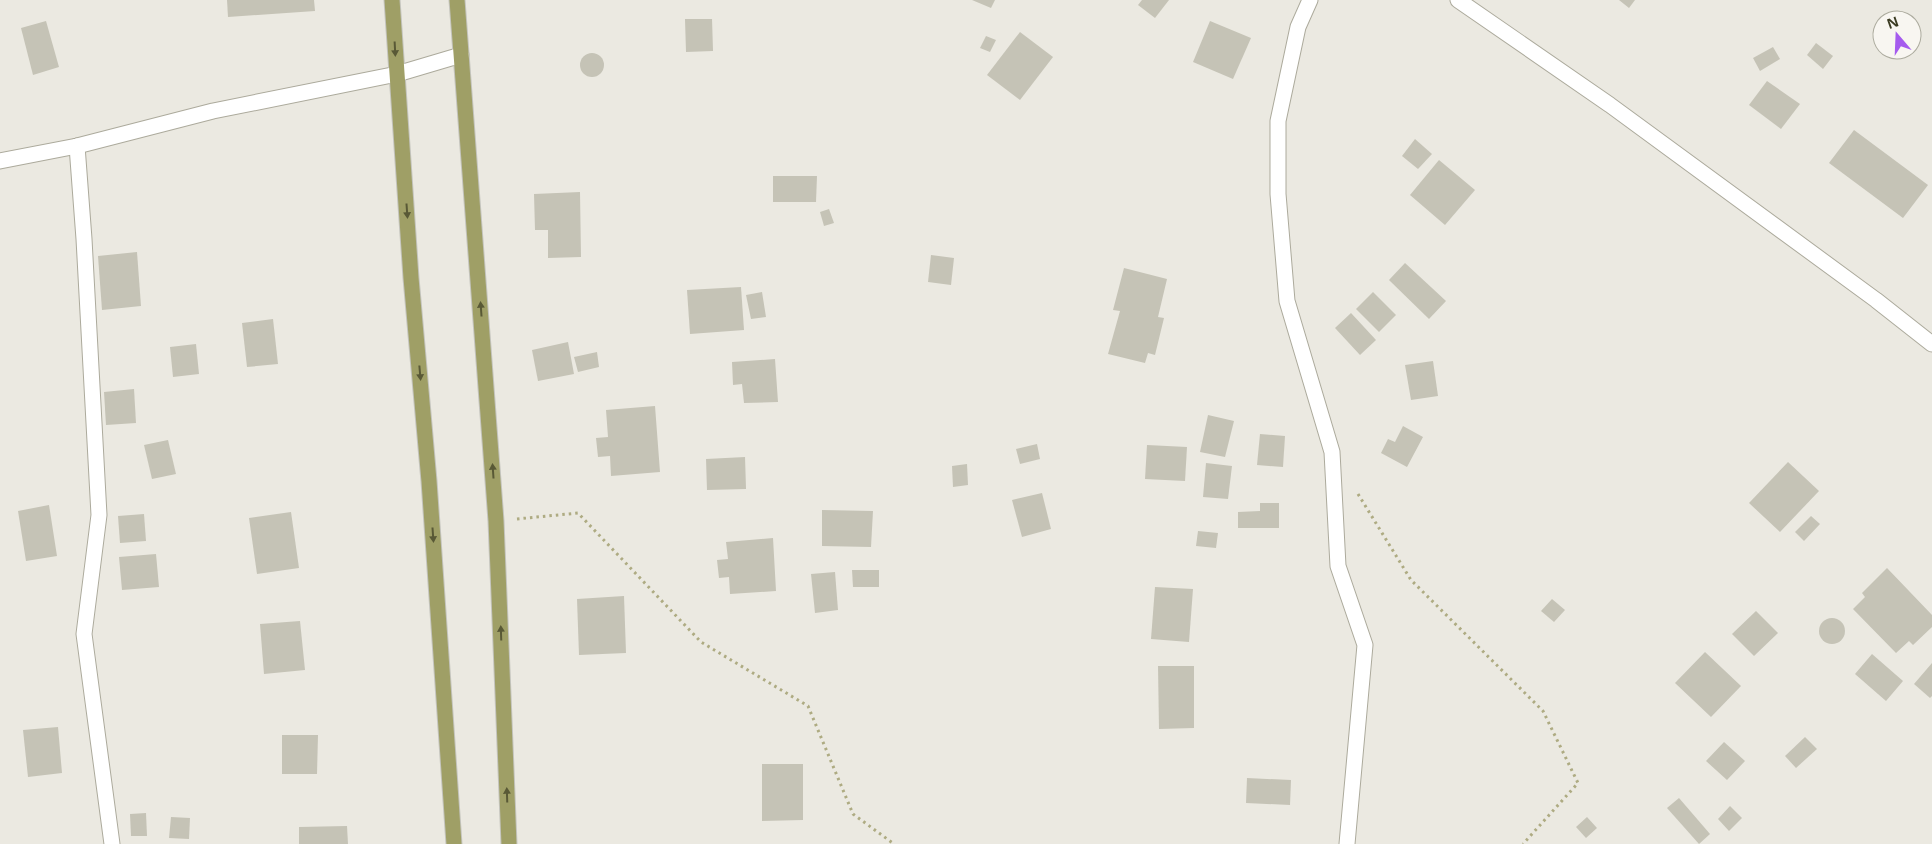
<svg xmlns="http://www.w3.org/2000/svg" width="1932" height="844" font-family="'Noto Sans',sans-serif">
	<style>
		.building { fill: #c5c3b6 }
		.lines { fill: none; stroke-linecap: round; stroke-linejoin: round }
		.minor-casing { stroke: #acaa9c; stroke-width: 17 }
		.major-casing { stroke: #c4c4bd; stroke-width: 17 }
		.path { stroke: #aeab82; stroke-width: 3; stroke-dasharray: 2.5 4; stroke-linecap: butt }
		.minor { stroke: #fff; stroke-width: 15 }
		.major { stroke: #9f9f66; stroke-width: 15 }
		.oneway { fill: #595936 }
	</style>
	<rect width="100%" height="100%" fill="#ebe9e1"/>
	<g class="building">
		<path d="M 227,0 L 314,0 L 315,11 L 228,17 Z"/>
		<path d="M 972,0 L 995,0 L 991,8 Z"/>
		<path d="M 1142,0 L 1169,0 L 1155,18 L 1138,5 Z"/>
		<path d="M 1619,0 L 1635,0 L 1629,8 Z"/>
		<path d="M 685,19 L 712,19 L 713,51 L 686,52 Z"/>
		<path d="M 46,21 L 59,67 L 33,75 L 21,28 Z"/>
		<path d="M 1210,21 L 1251,38 L 1233,79 L 1193,62 Z"/>
		<path d="M 1020,32 L 1053,57 L 1020,100 L 987,75 Z"/>
		<path d="M 986,36 L 996,40 L 990,52 L 980,48 Z"/>
		<path d="M 1816,43 L 1833,56 L 1823,69 L 1807,55 Z"/>
		<path d="M 1773,47 L 1780,59 L 1760,71 L 1753,58 Z"/>
		<circle cx="592" cy="65" r="12"/>
		<path d="M 1767,81 L 1800,104 L 1781,129 L 1749,105 Z"/>
		<path d="M 1854,130 L 1928,185 L 1903,218 L 1829,163 Z"/>
		<path d="M 1415,139 L 1432,154 L 1418,169 L 1402,156 Z"/>
		<path d="M 1439,160 L 1475,190 L 1445,225 L 1410,195 Z"/>
		<path d="M 773,176 L 817,176 L 816,202 L 773,202 Z"/>
		<path d="M 580,192 L 581,257 L 548,258 L 548,230 L 535,230 L 534,194 Z"/>
		<path d="M 829,209 L 834,223 L 824,226 L 820,212 Z"/>
		<path d="M 137,252 L 141,306 L 102,310 L 98,256 Z"/>
		<path d="M 931,255 L 954,258 L 951,285 L 928,282 Z"/>
		<path d="M 1405,263 L 1446,301 L 1429,319 L 1389,280 Z"/>
		<path d="M 1124,268 L 1167,279 L 1158,317 L 1164,318 L 1155,355 L 1148,353 L 1145,363 L 1108,354 L 1120,311 L 1113,310 Z"/>
		<path d="M 741,287 L 744,330 L 690,334 L 687,290 Z"/>
		<path d="M 762,292 L 766,317 L 751,319 L 746,295 Z"/>
		<path d="M 1373,292 L 1396,315 L 1379,332 L 1356,309 Z"/>
		<path d="M 1351,313 L 1376,340 L 1360,355 L 1335,328 Z"/>
		<path d="M 273,319 L 278,364 L 247,367 L 242,323 Z"/>
		<path d="M 568,342 L 574,374 L 538,381 L 532,350 Z"/>
		<path d="M 196,344 L 199,374 L 173,377 L 170,347 Z"/>
		<path d="M 597,352 L 599,367 L 578,372 L 574,357 Z"/>
		<path d="M 775,359 L 778,402 L 744,403 L 742,384 L 733,385 L 732,362 Z"/>
		<path d="M 1433,361 L 1438,396 L 1411,400 L 1405,365 Z"/>
		<path d="M 134,389 L 136,423 L 106,425 L 104,392 Z"/>
		<path d="M 655,406 L 660,472 L 611,476 L 610,456 L 598,457 L 596,438 L 608,437 L 606,410 Z"/>
		<path d="M 1208,415 L 1234,421 L 1225,457 L 1200,452 Z"/>
		<path d="M 1403,426 L 1423,437 L 1407,467 L 1381,453 L 1388,439 L 1395,442 Z"/>
		<path d="M 1260,434 L 1285,436 L 1283,467 L 1257,465 Z"/>
		<path d="M 168,440 L 176,474 L 152,479 L 144,445 Z"/>
		<path d="M 1037,444 L 1040,459 L 1020,464 L 1016,449 Z"/>
		<path d="M 1147,445 L 1187,447 L 1185,481 L 1145,479 Z"/>
		<path d="M 745,457 L 746,489 L 707,490 L 706,459 Z"/>
		<path d="M 1788,462 L 1819,491 L 1780,532 L 1749,503 Z"/>
		<path d="M 1206,463 L 1232,466 L 1228,499 L 1203,497 Z"/>
		<path d="M 967,464 L 968,485 L 953,487 L 952,466 Z"/>
		<path d="M 1042,493 L 1051,529 L 1022,537 L 1012,500 Z"/>
		<path d="M 1260,503 L 1279,503 L 1279,528 L 1238,528 L 1238,512 L 1260,511 Z"/>
		<path d="M 49,505 L 57,556 L 26,561 L 18,511 Z"/>
		<path d="M 822,510 L 873,511 L 871,547 L 822,546 Z"/>
		<path d="M 291,512 L 299,568 L 257,574 L 249,518 Z"/>
		<path d="M 144,514 L 146,541 L 120,543 L 118,516 Z"/>
		<path d="M 1811,516 L 1820,524 L 1804,541 L 1795,532 Z"/>
		<path d="M 1198,531 L 1218,533 L 1216,548 L 1196,546 Z"/>
		<path d="M 773,538 L 776,591 L 730,594 L 729,577 L 719,578 L 717,560 L 728,559 L 726,542 Z"/>
		<path d="M 156,554 L 159,587 L 122,590 L 119,557 Z"/>
		<path d="M 1887,568 L 1932,615 L 1932,627 L 1913,645 L 1909,641 L 1896,653 L 1853,609 L 1865,597 L 1862,593 Z"/>
		<path d="M 852,570 L 879,570 L 879,587 L 853,587 Z"/>
		<path d="M 835,572 L 838,610 L 815,613 L 811,574 Z"/>
		<path d="M 1155,587 L 1193,589 L 1189,642 L 1151,639 Z"/>
		<path d="M 624,596 L 626,653 L 579,655 L 577,599 Z"/>
		<path d="M 1552,599 L 1565,610 L 1554,622 L 1541,611 Z"/>
		<path d="M 1756,611 L 1778,633 L 1754,656 L 1732,634 Z"/>
		<circle cx="1832" cy="631" r="13"/>
		<path d="M 300,621 L 305,670 L 264,674 L 260,624 Z"/>
		<path d="M 1705,652 L 1741,686 L 1711,717 L 1675,683 Z"/>
		<path d="M 1872,654 L 1903,681 L 1886,701 L 1855,674 Z"/>
		<path d="M 1932,663 L 1932,696 L 1930,698 L 1914,684 Z"/>
		<path d="M 1158,666 L 1194,666 L 1194,728 L 1159,729 Z"/>
		<path d="M 58,727 L 62,773 L 28,777 L 23,730 Z"/>
		<path d="M 282,735 L 318,735 L 317,774 L 282,774 Z"/>
		<path d="M 1805,737 L 1817,749 L 1796,768 L 1785,756 Z"/>
		<path d="M 1724,742 L 1745,761 L 1727,780 L 1706,761 Z"/>
		<path d="M 762,764 L 803,764 L 803,820 L 762,821 Z"/>
		<path d="M 1247,778 L 1291,780 L 1290,805 L 1246,803 Z"/>
		<path d="M 1679,798 L 1710,834 L 1699,844 L 1667,808 Z"/>
		<path d="M 1730,806 L 1742,818 L 1729,831 L 1718,819 Z"/>
		<path d="M 146,813 L 147,836 L 131,836 L 130,814 Z"/>
		<path d="M 171,817 L 190,818 L 189,839 L 169,838 Z"/>
		<path d="M 1587,817 L 1597,828 L 1586,838 L 1576,827 Z"/>
		<path d="M 347,826 L 348,844 L 299,844 L 299,827 Z"/>
	</g>
	<g class="lines">
		<g class="minor-casing">
			<g id="minor">
				<path d="M 1310,0 L 1298,27 L 1278,121 L 1278,194 L 1287,301 L 1332,452 L 1338,566 L 1365,645 L 1347,844"/>
				<path d="M 1458,0 L 1610,105 L 1876,300 L 1932,344"/>
				<path d="M 77,146 L 84,239 L 99,515 L 84,634 L 112,844"/>
				<path d="M 0,161 L 77,146 L 213,111 L 397,74 L 461,55"/>
			</g>
		</g>
		<g class="major-casing">
			<g id="major">
				<path d="M 392,0 L 411,278 L 429,481 L 454,844"/>
				<path d="M 457,0 L 496,521 L 509,844"/>
			</g>
		</g>
		<g class="path">
			<path d="M 1358,494 L 1411,580 L 1543,711 L 1578,783 L 1523,844"/>
			<path d="M 517,519 L 578,513 L 701,642 L 808,706 L 853,814 L 894,844"/>
		</g>
		<use href="#minor" class="minor"/>
		<use href="#major" class="major"/>
	</g>
	<defs><path id="oneway-solid" d="M-6-.8H1V-3.2L6.5 0L1 3.2V.8H-6Z" transform="scale(1.25)"/></defs>
	<g class="oneway">
		<use href="#oneway-solid" transform="translate(395 49) rotate(87)"/>
		<use href="#oneway-solid" transform="translate(407 211) rotate(86)"/>
		<use href="#oneway-solid" transform="translate(481 309) rotate(-94)"/>
		<use href="#oneway-solid" transform="translate(420 373) rotate(85)"/>
		<use href="#oneway-solid" transform="translate(493 471) rotate(-94)"/>
		<use href="#oneway-solid" transform="translate(433 535) rotate(86)"/>
		<use href="#oneway-solid" transform="translate(501 633) rotate(-92)"/>
		<use href="#oneway-solid" transform="translate(507 795) rotate(-92)"/>
	</g>
	<g transform="translate(1897 35) rotate(341)"><circle r="24" fill="#f8f6f1" stroke="#acab9e"/>
	<path d="M0-4L9 19L0 12L-9 19Z" fill="#a55bee"/>
	<text y="-8" font-size="14" font-weight="bold" text-anchor="middle" fill="#3b3b22">N</text>
	</g>
</svg>
